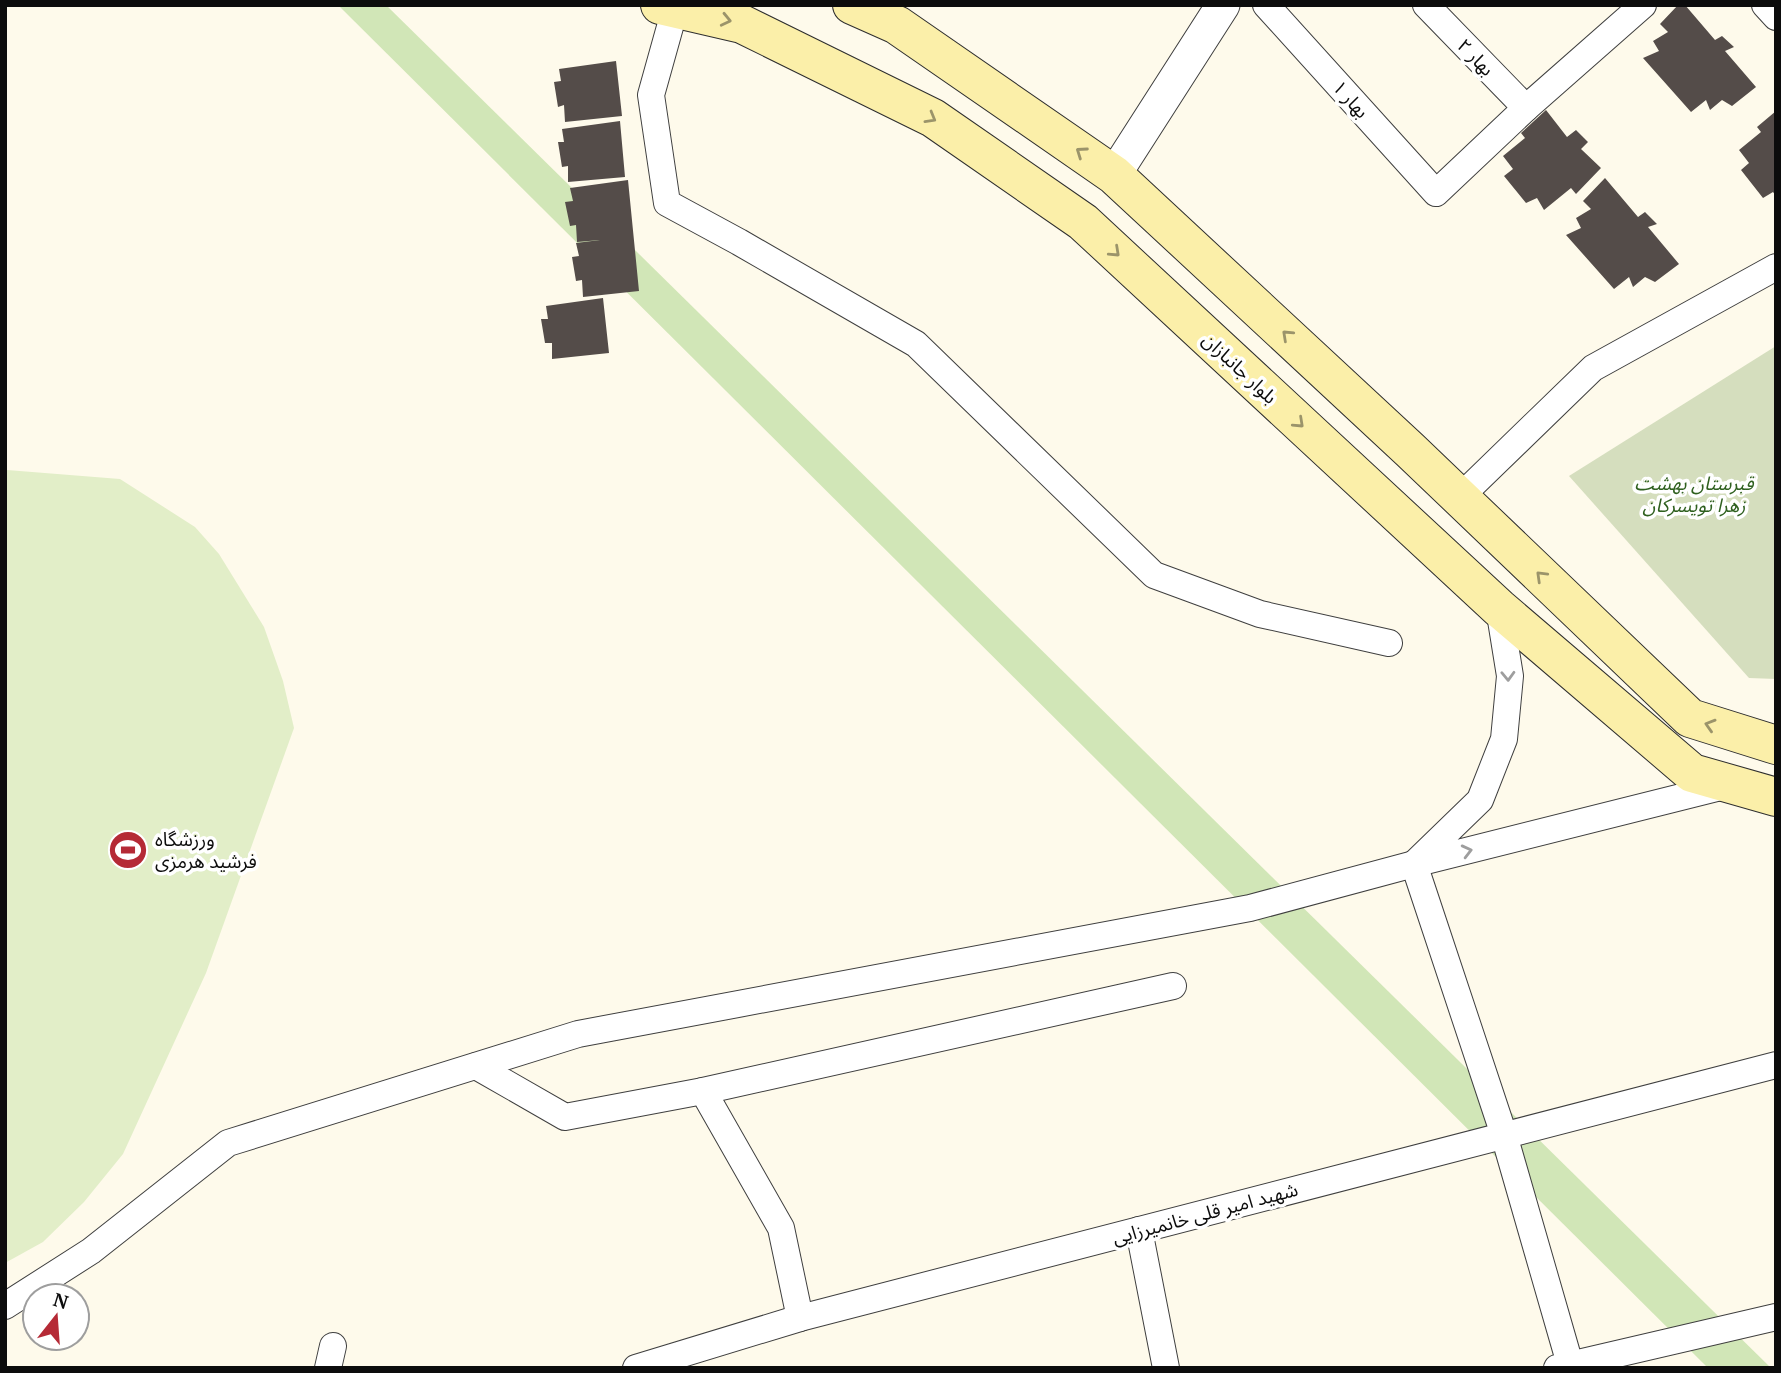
<svg xmlns="http://www.w3.org/2000/svg" width="1781" height="1373" font-family="'PT Serif','Noto Sans Arabic',serif">
	<style>
		.green { fill: #d1e6b7 }
		.cemetery { fill: #d5debe }
		.pitch { fill: #e2eec8 }
		.building { fill: #544c49 }
		.lines { fill: none; stroke-linecap: round; stroke-linejoin: round }
		.minor-casing { stroke: #3f3f3f; stroke-width: 28 }
		.tertiary-casing { stroke: #3f3f3f; stroke-width: 35 }
		.secondary-casing { stroke: #2e2e2e; stroke-width: 40 }
		.minor { stroke: #fff; stroke-width: 26 }
		.tertiary { stroke: #fff; stroke-width: 33 }
		.secondary { stroke: #fbefa9; stroke-width: 38 }
		.oneway { stroke: #9b946a }
		.oneway2 { stroke: #9e9e9e }
		.labels { text-anchor: middle; stroke-width: 7; stroke-linejoin: round; paint-order: stroke }
		.street-label { font-size: 19px; fill: #0c0c0c; stroke: #fff }
		.park-label { font-size: 19px; font-style: italic; fill: #2f601f; stroke: #fff }
		.poi-label { font-size: 19px; fill: #0c0c0c; stroke: #fff; text-anchor: start }
	</style>
	<rect width="100%" height="100%" fill="#fefaeb"/>
	<path class="green" d="M 338,5 L 386,5 L 1771,1368 L 1708,1368 Z"/>
	<path class="cemetery" d="M 1776,346 L 1776,679 L 1749,678 L 1569,476 Z"/>
	<path class="pitch" d="M 7,470 L 120,479 L 195,527 L 219,554 L 264,627 L 283,681 L 294,728 L 206,973 L 123,1154 L 84,1202 L 43,1242 L 5,1263 L 5,471 Z"/>
	<g class="building">
		<path d="M 1678,5 L 1685,5 L 1715,40 L 1722,36 L 1734,47 L 1725,51 L 1756,87 L 1732,106 L 1722,100 L 1710,110 L 1706,100 L 1691,112 L 1643,58 L 1659,51 L 1653,41 L 1668,32 L 1660,24 Z"/>
		<path d="M 616,61 L 622,116 L 565,122 L 564,105 L 558,107 L 554,82 L 561,81 L 559,69 Z"/>
		<path d="M 1546,110 L 1567,137 L 1576,130 L 1588,142 L 1581,149 L 1601,168 L 1576,194 L 1571,188 L 1544,210 L 1537,198 L 1526,203 L 1504,176 L 1513,169 L 1503,156 L 1525,138 L 1521,133 Z"/>
		<path d="M 1776,111 L 1776,196 L 1773,192 L 1763,198 L 1741,170 L 1749,163 L 1739,150 L 1761,132 L 1757,127 Z"/>
		<path d="M 620,121 L 625,177 L 568,182 L 568,166 L 562,167 L 558,142 L 564,142 L 562,129 Z"/>
		<path d="M 1605,178 L 1638,217 L 1645,212 L 1657,224 L 1648,227 L 1679,264 L 1655,282 L 1645,277 L 1633,287 L 1629,277 L 1614,289 L 1566,235 L 1581,228 L 1576,218 L 1591,209 L 1583,201 Z"/>
		<path d="M 628,180 L 639,291 L 583,297 L 582,280 L 576,281 L 572,257 L 579,256 L 576,243 L 600,240 L 577,242 L 576,225 L 570,226 L 565,202 L 573,201 L 570,188 Z"/>
		<path d="M 603,298 L 609,353 L 552,359 L 552,343 L 545,343 L 541,319 L 548,319 L 546,306 Z"/>
	</g>
	<g class="lines">
		<g class="minor-casing">
			<g id="minor">
				<path d="M 1266,5 L 1436,193 L 1526,108 L 1643,5"/>
				<path d="M 1426,5 L 1526,108"/>
				<path d="M 1765,5 L 1776,17"/>
				<path d="M 675,9 L 651,95 L 667,203 L 739,242 L 916,344 L 1154,575 L 1260,614 L 1389,643"/>
				<path d="M 1460,497 L 1593,368 L 1776,267"/>
				<path d="M 1499,608 L 1510,676 L 1504,739 L 1480,800 L 1414,864 L 1729,785"/>
				<path d="M 476,1066 L 565,1117 L 703,1091 L 781,1228 L 800,1318"/>
				<path d="M 703,1091 L 1173,986"/>
				<path d="M 1139,1230 L 1166,1368"/>
				<path d="M 5,1306 L 91,1251 L 228,1143 L 578,1034 L 1250,908 L 1414,864 L 1504,1135 L 1570,1364"/>
				<path d="M 328,1368 L 333,1346"/>
				<path d="M 636,1368 L 800,1318 L 1776,1065"/>
				<path d="M 1557,1368 L 1776,1317"/>
			</g>
		</g>
		<g class="tertiary-casing">
			<path id="tertiary" d="M 1114,175 L 1223,5"/>
		</g>
		<g class="secondary-casing">
			<g id="secondary">
				<path d="M 660,5 L 742,24 L 933,118 L 1083,222 L 1499,608 L 1692,773 L 1776,797"/>
				<path d="M 852,5 L 897,25 L 1114,175 L 1410,450 L 1690,718 L 1776,745"/>
			</g>
		</g>
		<use href="#minor" class="minor"/>
		<use href="#tertiary" class="tertiary"/>
		<use href="#secondary" class="secondary"/>
	</g>
	<defs><path id="oneway-chevron" d="M-2-3.5L2.5 0L-2 3.5" fill="none" stroke-width="1.6" stroke-linecap="round" stroke-linejoin="round" transform="scale(1.75)"/></defs>
	<g class="oneway">
		<use href="#oneway-chevron" transform="translate(726 20) rotate(13)"/>
		<use href="#oneway-chevron" transform="translate(931 118) rotate(30)"/>
		<use href="#oneway-chevron" transform="translate(1081 152) rotate(-145)"/>
		<use href="#oneway-chevron" transform="translate(1115 252) rotate(43)"/>
		<use href="#oneway-chevron" transform="translate(1287 335) rotate(-137)"/>
		<use href="#oneway-chevron" transform="translate(1299 423) rotate(43)"/>
		<use href="#oneway-chevron" transform="translate(1541 576) rotate(-136)"/>
		<use href="#oneway-chevron" transform="translate(1710 725) rotate(-163)"/>
	</g>
	<g class="oneway2">
		<use href="#oneway-chevron" transform="translate(1508 676) rotate(88)"/>
		<use href="#oneway-chevron" transform="translate(1467 851) rotate(-14)"/>
	</g>
	<defs>
		<g id="stadium-disc" transform="scale(2.0125)"><circle r="9.5" fill="#b52a36" stroke="#fff"/><path d="M0-5a6.5 5 0 1 0 0 10a6.5 5 0 1 0 0-10ZM-3.5-1.8h7v3.6h-7Z" fill="#fff"/></g>
	</defs>
	<g fill-rule="evenodd">
		<use href="#stadium-disc" x="128" y="850"/>
	</g>
	<g class="labels">
		<g class="street-label">
			<text transform="translate(1476 57) rotate(46)" y="7">بهار ۲</text>
			<text transform="translate(1351 99) rotate(48)" y="7">بهار ۱</text>
			<text transform="translate(1240 368) rotate(43)" y="7">بلوار جانبازان</text>
			<text transform="translate(1205 1213) rotate(-15)" y="7">شهید امیر قلی خانمیرزایی</text>
		</g>
		<g class="park-label">
			<text x="1694" y="490">قبرستان بهشت<tspan x="1694" dy="22">زهرا تویسرکان</tspan></text>
		</g>
		<g class="poi-label">
			<text x="155" y="846">ورزشگاه<tspan x="155" dy="22">فرشید هرمزی</tspan></text>
		</g>
	</g>
	<rect width="1781" height="1373" fill="none" stroke="#0c0c0c" stroke-width="14"/>
	<g transform="translate(56 1317) rotate(17)"><circle r="33" fill="#ffffff" stroke="#9e9e9e" stroke-width="2"/>
	<path d="M0-5L12 26L0 18L-12 26Z" fill="#b52a36"/>
	<text y="-10" font-size="19" font-weight="bold" text-anchor="middle" fill="#0c0c0c">N</text>
	</g>
</svg>
